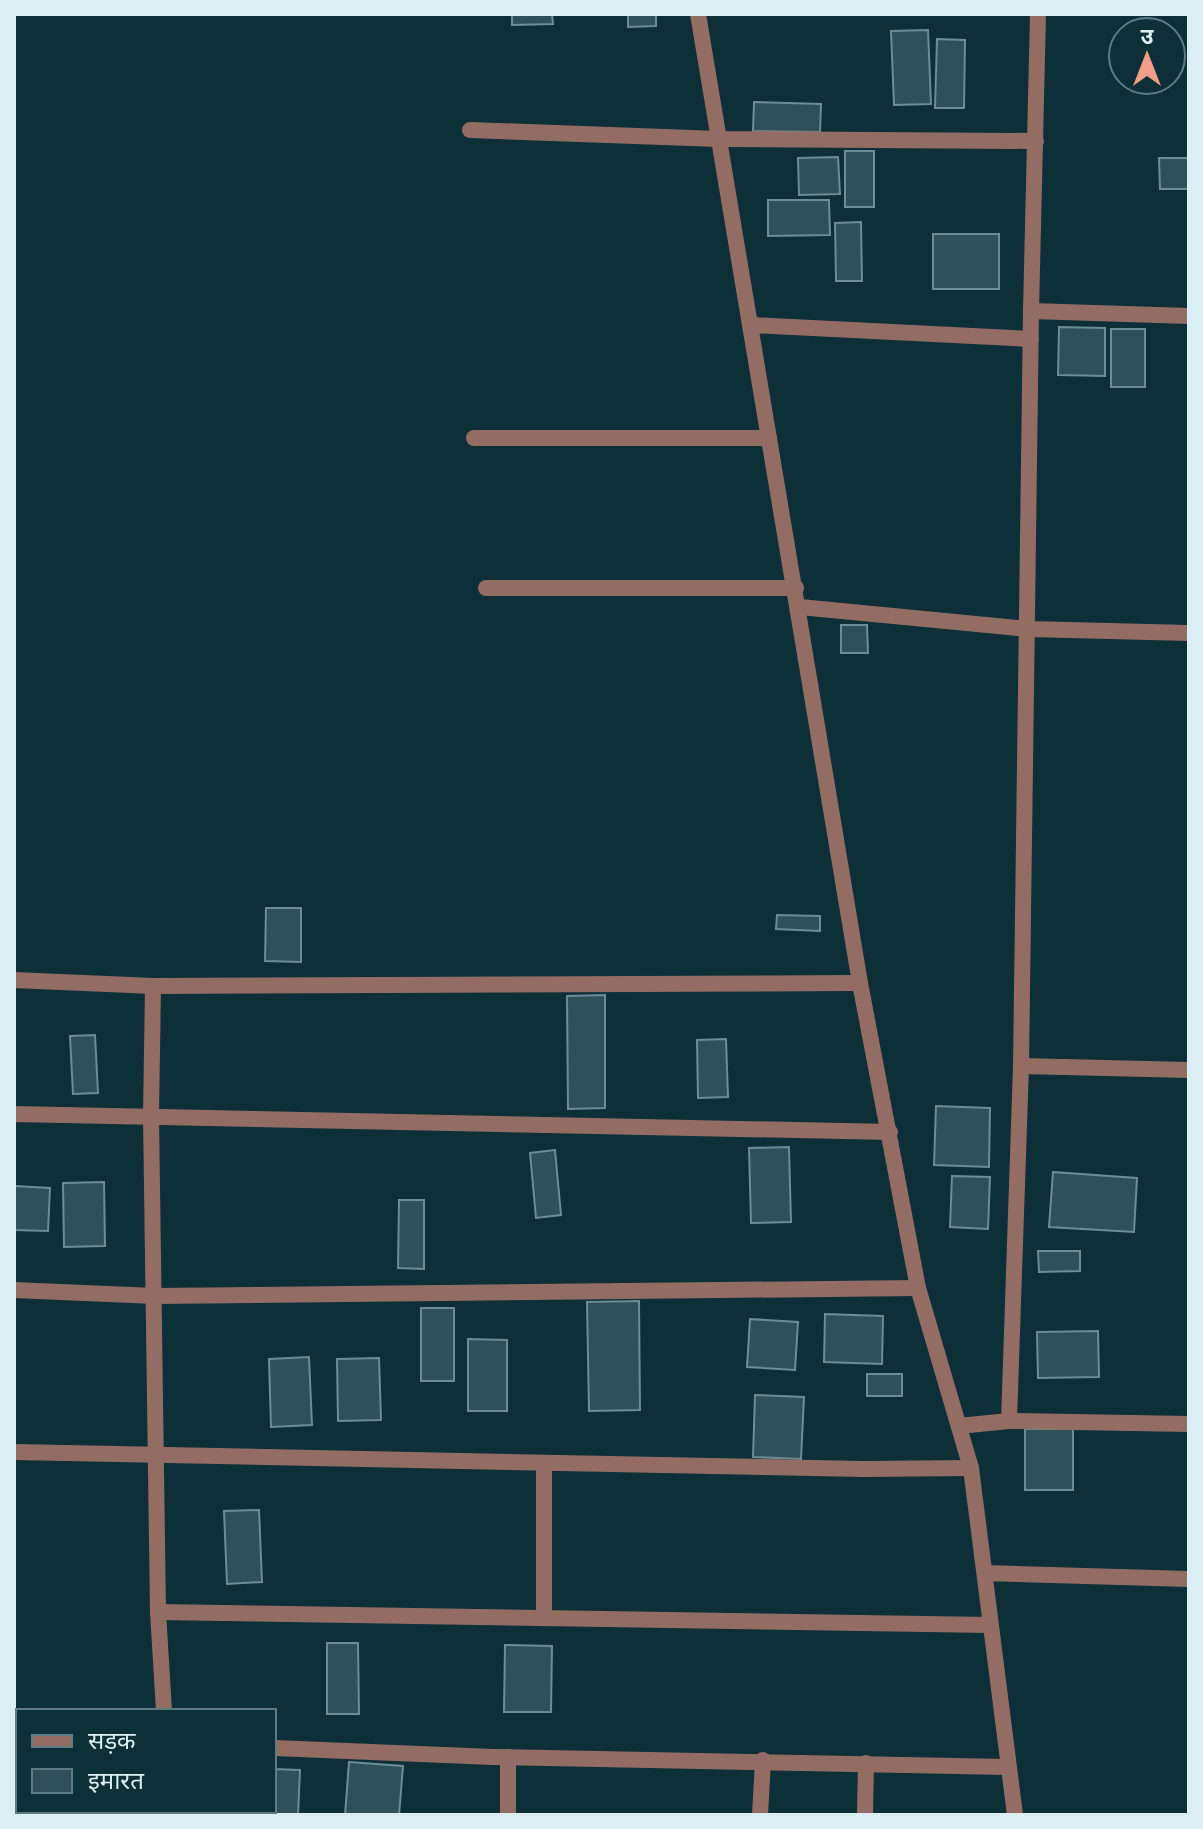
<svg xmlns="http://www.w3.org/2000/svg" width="1203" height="1829" font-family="'Zilla Slab','Noto Sans Devanagari',serif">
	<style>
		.building { fill: #2f5058; stroke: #6a8d96; stroke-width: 2 }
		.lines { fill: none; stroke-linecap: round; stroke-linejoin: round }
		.street { stroke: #936d63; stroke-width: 16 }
	</style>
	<rect width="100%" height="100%" fill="#0d2f37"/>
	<g class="building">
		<path d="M 512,14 L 552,14 L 553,24 L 512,25 Z"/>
		<path d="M 628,14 L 656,14 L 656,26 L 628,27 Z"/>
		<path d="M 928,30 L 931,104 L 894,105 L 891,31 Z"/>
		<path d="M 937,39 L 965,40 L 964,108 L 935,108 Z"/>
		<path d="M 754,102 L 821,104 L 820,132 L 753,131 Z"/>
		<rect x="845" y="151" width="29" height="56"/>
		<path d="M 838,157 L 840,194 L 799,195 L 798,158 Z"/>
		<path d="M 1159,158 L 1189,158 L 1189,189 L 1160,189 Z"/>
		<path d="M 768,200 L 829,200 L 830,235 L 768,236 Z"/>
		<path d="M 861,222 L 862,281 L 836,281 L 835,223 Z"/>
		<rect x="933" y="234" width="66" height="55"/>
		<path d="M 1059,327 L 1105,328 L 1105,376 L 1058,375 Z"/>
		<rect x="1111" y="329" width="34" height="58"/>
		<path d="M 841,625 L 867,625 L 868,653 L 841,653 Z"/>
		<path d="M 266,908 L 301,908 L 301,962 L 265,961 Z"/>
		<path d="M 777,915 L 820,916 L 820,931 L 776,929 Z"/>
		<path d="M 605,995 L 605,1108 L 568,1109 L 567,996 Z"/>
		<path d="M 95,1035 L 98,1093 L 73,1094 L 70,1036 Z"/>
		<path d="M 726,1039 L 728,1097 L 698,1098 L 697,1040 Z"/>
		<path d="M 936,1106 L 990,1108 L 989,1167 L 934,1165 Z"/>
		<path d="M 789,1147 L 791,1222 L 751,1223 L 749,1148 Z"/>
		<path d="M 555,1150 L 561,1215 L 536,1218 L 530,1153 Z"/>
		<path d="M 1053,1172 L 1137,1178 L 1134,1232 L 1049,1227 Z"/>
		<path d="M 952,1176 L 990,1177 L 988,1229 L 950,1227 Z"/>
		<path d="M 104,1182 L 105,1246 L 64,1247 L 63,1183 Z"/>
		<path d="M 15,1186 L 50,1188 L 48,1231 L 14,1230 Z"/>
		<path d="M 399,1200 L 424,1200 L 424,1269 L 398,1268 Z"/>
		<path d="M 1038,1251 L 1080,1251 L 1080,1271 L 1039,1272 Z"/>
		<path d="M 639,1301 L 640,1410 L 589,1411 L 587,1302 Z"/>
		<rect x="421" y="1308" width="33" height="73"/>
		<path d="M 825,1314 L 883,1316 L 882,1364 L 824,1362 Z"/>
		<path d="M 750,1319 L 798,1322 L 795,1370 L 747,1367 Z"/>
		<path d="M 1098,1331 L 1099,1377 L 1038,1378 L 1037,1332 Z"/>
		<path d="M 468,1339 L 507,1340 L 507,1411 L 468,1411 Z"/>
		<path d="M 309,1357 L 312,1425 L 271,1427 L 269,1359 Z"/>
		<path d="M 379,1358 L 381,1420 L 338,1421 L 337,1359 Z"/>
		<rect x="867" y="1374" width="35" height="22"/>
		<path d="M 755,1395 L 804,1397 L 801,1459 L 753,1457 Z"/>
		<rect x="1025" y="1429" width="48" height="61"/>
		<path d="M 259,1510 L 262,1582 L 227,1584 L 224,1511 Z"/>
		<path d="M 327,1643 L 358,1643 L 359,1714 L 327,1714 Z"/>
		<path d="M 505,1645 L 552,1646 L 551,1712 L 504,1712 Z"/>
		<path d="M 349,1762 L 403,1766 L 399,1815 L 345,1815 Z"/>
		<path d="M 274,1769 L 300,1770 L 298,1815 L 253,1815 L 254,1811 L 274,1811 Z"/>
	</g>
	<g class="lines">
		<g class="street">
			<path d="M 698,14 L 860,983 L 918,1288 L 971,1468 L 1015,1815"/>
			<path d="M 470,130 L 719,139 L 1036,141"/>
			<path d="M 1031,311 L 1189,316"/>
			<path d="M 751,325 L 1031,339"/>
			<path d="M 474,438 L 769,438"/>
			<path d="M 486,588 L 796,588"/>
			<path d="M 800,607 L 1029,629 L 1189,633"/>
			<path d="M 14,980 L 153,986 L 860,983"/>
			<path d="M 153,986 L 151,1116 L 158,1612 L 164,1711"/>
			<path d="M 1021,1066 L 1189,1070"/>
			<path d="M 14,1114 L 890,1132"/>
			<path d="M 14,1290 L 155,1296 L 918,1288"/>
			<path d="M 1009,1421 L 1189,1424"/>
			<path d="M 959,1426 L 1009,1421 L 1021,1066 L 1031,311 L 1038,14"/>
			<path d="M 14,1452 L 863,1469 L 971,1468"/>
			<path d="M 544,1463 L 544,1618"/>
			<path d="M 986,1573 L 1189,1579"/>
			<path d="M 158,1612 L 990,1625"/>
			<path d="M 14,1741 L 18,1741"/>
			<path d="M 274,1748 L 493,1757 L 1007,1767"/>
			<path d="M 210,1815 L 210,1811"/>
			<path d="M 508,1815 L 508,1757"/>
			<path d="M 760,1815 L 763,1760"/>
			<path d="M 865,1815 L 866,1763"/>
		</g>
	</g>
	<rect width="1203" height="1829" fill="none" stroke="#dbeef3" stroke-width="32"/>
	<rect x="16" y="1709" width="260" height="104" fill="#0d2f37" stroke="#5f7b82" stroke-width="2"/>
	<rect x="32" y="1735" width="40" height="12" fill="#936d63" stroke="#5f7b82" stroke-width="2"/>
	<text x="88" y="1749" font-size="24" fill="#dbeef3">सड़क</text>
	<rect x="32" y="1769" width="40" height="24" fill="#2f5058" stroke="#5f7b82" stroke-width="2"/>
	<text x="88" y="1789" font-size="24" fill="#dbeef3">इमारत</text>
	<g transform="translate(1147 56)"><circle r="38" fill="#0d2f37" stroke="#5f7b82" stroke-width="2"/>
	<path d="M0-6L14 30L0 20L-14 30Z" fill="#f49e89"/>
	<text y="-12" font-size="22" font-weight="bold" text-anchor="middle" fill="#dbeef3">उ</text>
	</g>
</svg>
